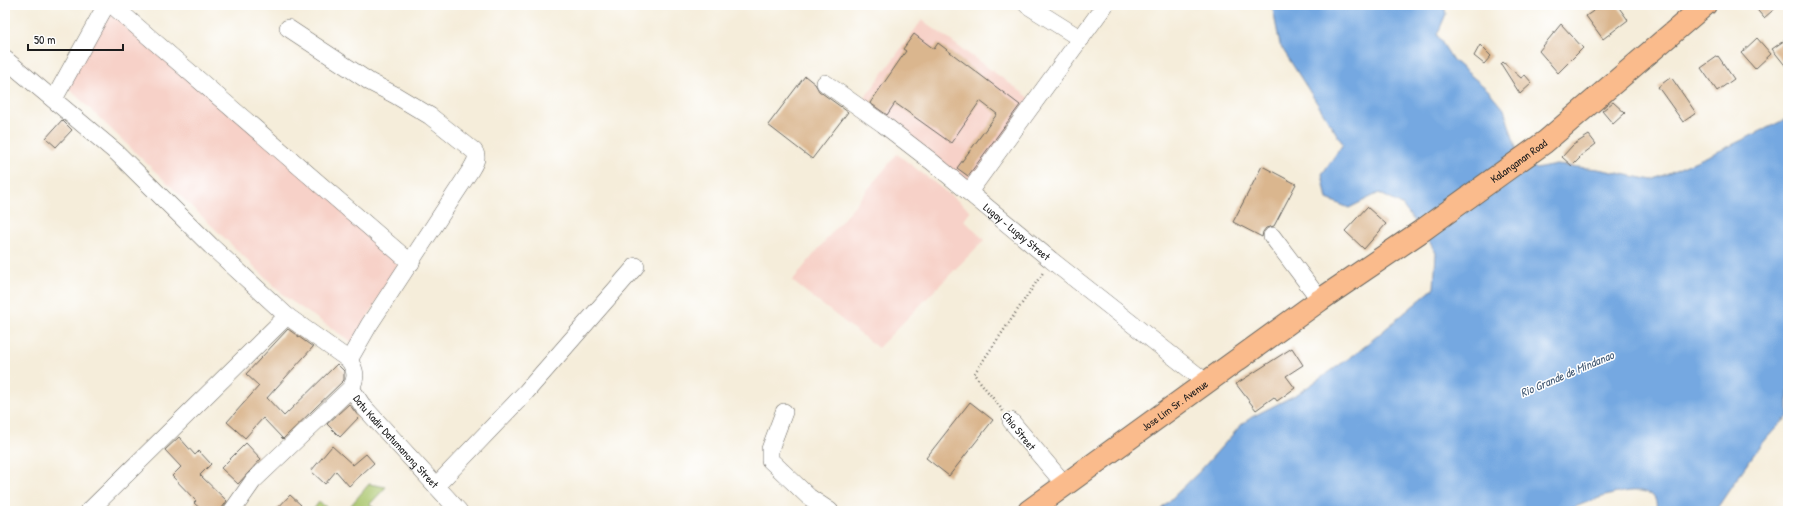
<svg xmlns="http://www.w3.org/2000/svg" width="1793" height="516" font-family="'Patrick Hand',sans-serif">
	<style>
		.built { fill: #f7d1c8 }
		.green { fill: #a9c56b; stroke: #627044 }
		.water { fill: #75a8e1; stroke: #48627e }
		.building { fill: #dab68e }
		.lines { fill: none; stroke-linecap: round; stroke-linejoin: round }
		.minor-casing { stroke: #68655e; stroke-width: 18 }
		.major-casing { stroke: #68655e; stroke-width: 24 }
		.path { stroke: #68655e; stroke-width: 2.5; stroke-dasharray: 1 3; stroke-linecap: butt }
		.minor { stroke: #fff; stroke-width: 17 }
		.major { stroke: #fabb8c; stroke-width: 22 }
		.labels { text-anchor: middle; stroke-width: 3; stroke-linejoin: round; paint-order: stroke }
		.street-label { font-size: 11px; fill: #1c1c1c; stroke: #fff }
		.water-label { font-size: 12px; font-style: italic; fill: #445b75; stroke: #fff }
	</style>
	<rect width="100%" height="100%" fill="#fff"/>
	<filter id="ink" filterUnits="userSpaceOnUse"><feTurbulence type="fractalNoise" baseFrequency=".025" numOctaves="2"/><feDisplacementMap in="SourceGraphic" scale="8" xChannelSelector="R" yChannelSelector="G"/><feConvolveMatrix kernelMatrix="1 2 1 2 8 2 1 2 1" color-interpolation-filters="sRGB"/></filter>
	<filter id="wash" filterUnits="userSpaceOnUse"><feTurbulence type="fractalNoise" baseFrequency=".012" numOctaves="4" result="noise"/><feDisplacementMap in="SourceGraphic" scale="16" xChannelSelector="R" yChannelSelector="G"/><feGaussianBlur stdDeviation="0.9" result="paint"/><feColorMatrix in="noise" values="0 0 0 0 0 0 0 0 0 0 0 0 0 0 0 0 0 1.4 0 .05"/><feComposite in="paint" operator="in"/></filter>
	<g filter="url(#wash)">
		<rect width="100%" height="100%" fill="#f5edda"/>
		<g class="built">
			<path d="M 106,5 L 405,252 L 353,343 L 287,298 L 65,85 Z"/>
			<path d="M 922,20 L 1038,104 L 977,192 L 861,103 Z"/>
			<path d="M 897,154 L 971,211 L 964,220 L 984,240 L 878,348 L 792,281 Z"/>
		</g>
		<g class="green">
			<path d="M 369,484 L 386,487 L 370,504 L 377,511 L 346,511 Z"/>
			<path d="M 319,502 L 332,511 L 312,511 Z"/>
		</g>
		<path class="water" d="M 1272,5 L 1444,5 L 1446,14 L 1437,35 L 1453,60 L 1488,90 L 1504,109 L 1517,151 L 1536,169 L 1556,165 L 1598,169 L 1652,180 L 1715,153 L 1788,118 L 1788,417 C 1760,440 1736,481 1715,511 L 1656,511 C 1663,470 1582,503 1567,511 L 1159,511 L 1199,472 L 1242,424 L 1252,417 L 1299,393 L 1358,352 L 1434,288 L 1436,253 L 1427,238 L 1402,205 L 1379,193 L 1349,208 L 1327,199 L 1322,174 L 1343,144 L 1280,45 Z"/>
		<g id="blocks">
			<g class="building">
				<path d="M 1602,5 L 1617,5 L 1628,20 L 1603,39 L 1586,16 Z"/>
				<path d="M 1753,5 L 1779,5 L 1764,18 Z"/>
				<path d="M 1561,24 L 1583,48 L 1558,73 L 1539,51 Z"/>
				<path d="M 914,34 L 934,49 L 938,43 L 1020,105 L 968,176 L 957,168 L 997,114 L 980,101 L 951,143 L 895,103 L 887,115 L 870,103 L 906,51 L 903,49 Z"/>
				<path d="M 1757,38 L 1771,54 L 1755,69 L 1741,53 Z"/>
				<path d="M 1788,38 L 1788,69 L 1772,49 Z"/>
				<path d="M 1480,45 L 1491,56 L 1484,64 L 1474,56 Z"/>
				<path d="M 1718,56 L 1734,79 L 1717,91 L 1701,68 Z"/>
				<path d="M 1503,62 L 1521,78 L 1525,75 L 1532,83 L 1520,94 L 1501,64 Z"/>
				<path d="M 805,76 L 815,84 L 819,91 L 848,112 L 812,159 L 768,125 Z"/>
				<path d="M 1671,77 L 1696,113 L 1683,122 L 1658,87 Z"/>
				<path d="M 1613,102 L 1625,113 L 1613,124 L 1602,111 Z"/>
				<path d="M 62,120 L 72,130 L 56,147 L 46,138 Z"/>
				<path d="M 1589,135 L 1596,144 L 1579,157 L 1580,158 L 1572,166 L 1562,157 L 1573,145 Z"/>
				<path d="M 1262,166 L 1296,184 L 1274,226 L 1266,228 L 1263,232 L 1262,237 L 1233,222 Z"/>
				<path d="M 1367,207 L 1386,224 L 1364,249 L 1345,231 Z"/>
				<path d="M 288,329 L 313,347 L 267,398 L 284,416 L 337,364 L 344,371 L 344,380 L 283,439 L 263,418 L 245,438 L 227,422 L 259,386 L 246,374 Z"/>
				<path d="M 1292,348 L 1303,365 L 1286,376 L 1295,388 L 1277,401 L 1274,397 L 1256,410 L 1236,384 Z"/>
				<path d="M 970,402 L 993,420 L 949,476 L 926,458 Z"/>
				<path d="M 349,404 L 359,417 L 340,437 L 327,424 Z"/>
				<path d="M 179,437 L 195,455 L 199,451 L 211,464 L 200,475 L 227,501 L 220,511 L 203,511 L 194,503 L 196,501 L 172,476 L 181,467 L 165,450 Z"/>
				<path d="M 246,443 L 261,459 L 238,484 L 221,468 Z"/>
				<path d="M 332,446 L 353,465 L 366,454 L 374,463 L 349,486 L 336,471 L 325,484 L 311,471 Z"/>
				<path d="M 290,495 L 301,505 L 295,511 L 275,511 Z"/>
			</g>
		</g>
	</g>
	<g filter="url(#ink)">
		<use href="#blocks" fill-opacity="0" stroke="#68655e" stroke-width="1"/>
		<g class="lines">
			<g class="minor-casing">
				<g id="minor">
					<path d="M 112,5 L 411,263"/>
					<path d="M 1027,5 L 1081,39"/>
					<path d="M 288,28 L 370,82 L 395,95 L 430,116 L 474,151 C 479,158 474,164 470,171 L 369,325 L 349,360"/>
					<path d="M 5,59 L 117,153 L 211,246 L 287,316 L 349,360 C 356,371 357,377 351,388 L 253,481 L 232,511"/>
					<path id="s1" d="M 825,83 L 883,124 L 931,161 L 1051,260 L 1207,383"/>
					<path d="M 54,99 L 106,5"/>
					<path d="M 969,192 L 1105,5"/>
					<path d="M 1272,236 L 1320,300"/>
					<path id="s2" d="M 351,388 L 362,405 L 459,511"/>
					<path d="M 784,412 L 770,449 L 770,460 L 809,497 L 830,511"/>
					<path d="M 1011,421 L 1066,486"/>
					<path d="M 436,486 L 526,392 L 636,266"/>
					<path d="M 89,511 L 287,316"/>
				</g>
			</g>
			<g class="major-casing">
				<g id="major">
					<path id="s3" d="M 1029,511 L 1320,300 L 1420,232 L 1545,142 L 1705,5"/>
				</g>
			</g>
			<path class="path" d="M 1003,411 L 974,374 L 1044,271"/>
			<use href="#minor" class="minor"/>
			<use href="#major" class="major"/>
		</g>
	</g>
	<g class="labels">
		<g class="street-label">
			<text dy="4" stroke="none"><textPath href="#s3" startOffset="602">Kalanganan Road</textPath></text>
			<text dy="4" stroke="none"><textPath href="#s1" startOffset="243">Lugay - Lugay Street</textPath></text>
			<text dy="4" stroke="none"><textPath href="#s3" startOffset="180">Jose Lim Sr. Avenue</textPath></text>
			<text transform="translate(1019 431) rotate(51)" y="4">Chio Street</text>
			<text dy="4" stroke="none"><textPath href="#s2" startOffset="70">Datu Kadir Datumanong Street</textPath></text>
		</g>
		<g class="water-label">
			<text transform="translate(1567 374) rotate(-23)" y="4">Rio Grande de Mindanao</text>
		</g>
	</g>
	<rect width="1793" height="516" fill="none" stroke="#fff" stroke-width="20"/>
	<path d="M28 44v6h95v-6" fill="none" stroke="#1c1c1c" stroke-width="2"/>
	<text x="34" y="44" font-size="12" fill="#1c1c1c" stroke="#ffffff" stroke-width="3" paint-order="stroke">50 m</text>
</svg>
